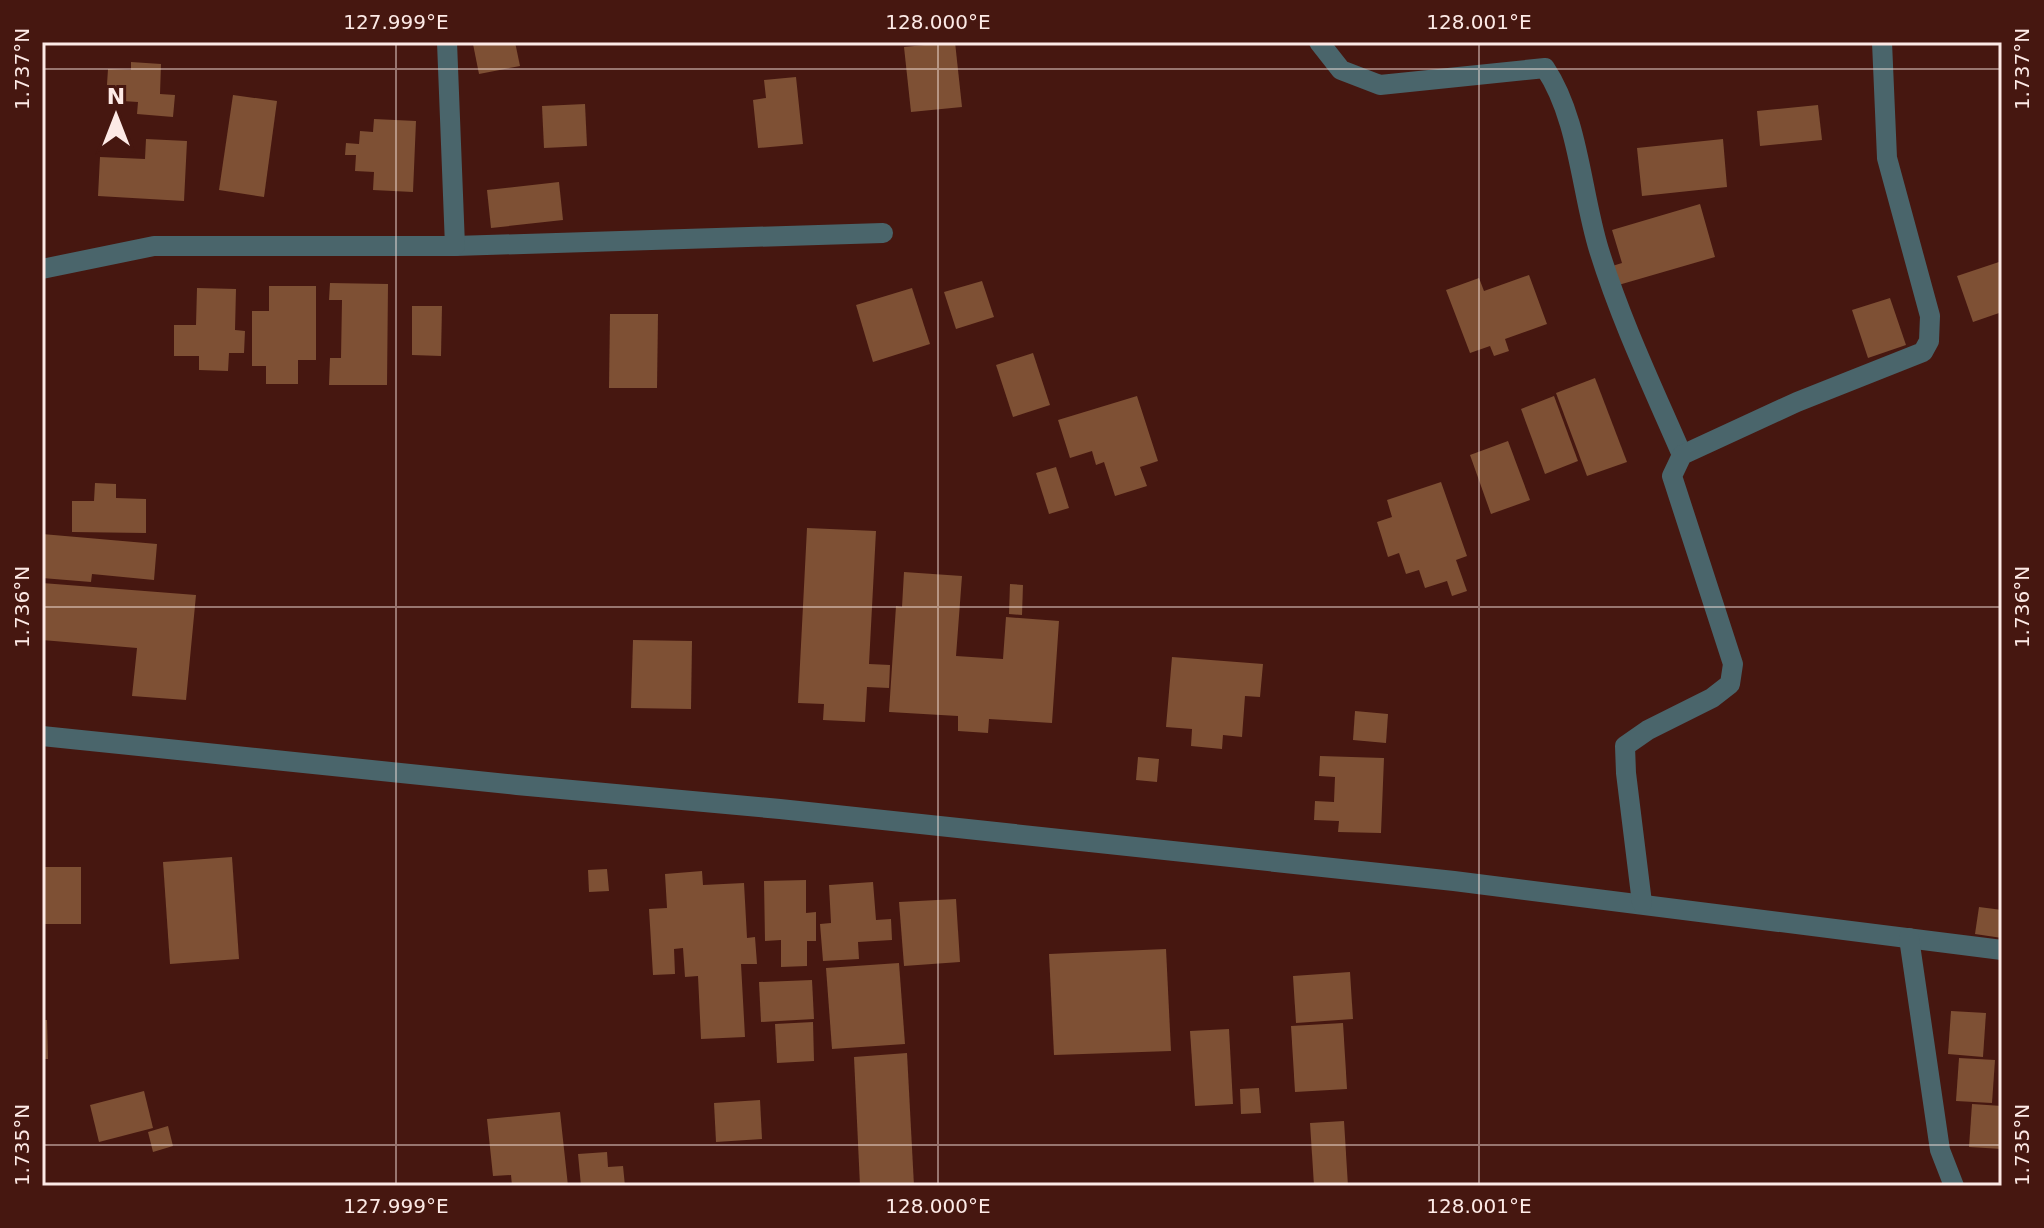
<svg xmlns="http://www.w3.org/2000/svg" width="2044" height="1228" font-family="'DejaVu Sans',sans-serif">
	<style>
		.building { fill: #7e5034 }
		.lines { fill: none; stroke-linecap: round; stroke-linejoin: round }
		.minor { stroke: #4a656b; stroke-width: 20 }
		.ticks { fill: none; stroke: #fdeae6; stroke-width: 2; stroke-opacity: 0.45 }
		.neatline { fill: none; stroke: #fdeae6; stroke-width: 3 }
		.ticks-label { font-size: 20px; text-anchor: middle; fill: #fdeae6 }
	</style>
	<rect width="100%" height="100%" fill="#461710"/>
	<g class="building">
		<path d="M 485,42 L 515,42 L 520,66 L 479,74 L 473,44 Z"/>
		<path d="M 955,42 L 962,107 L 911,112 L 904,47 Z"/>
		<path d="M 131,62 L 161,64 L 160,94 L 175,95 L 173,117 L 137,114 L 138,102 L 106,100 L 108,69 L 131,70 Z"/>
		<path d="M 796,77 L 803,144 L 758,148 L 753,100 L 766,98 L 764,80 Z"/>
		<path d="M 233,95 L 277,101 L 264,197 L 219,190 Z"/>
		<path d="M 585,104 L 587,146 L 544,148 L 542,106 Z"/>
		<path d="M 1818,105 L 1822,140 L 1760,146 L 1757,111 Z"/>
		<path d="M 374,119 L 416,121 L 413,192 L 373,190 L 374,172 L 355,171 L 356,155 L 345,155 L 346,143 L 359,144 L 360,131 L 373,132 Z"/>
		<path d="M 146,139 L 187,141 L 184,201 L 98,196 L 100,157 L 145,159 Z"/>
		<path d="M 1723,139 L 1727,187 L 1642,196 L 1637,148 Z"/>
		<path d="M 559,182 L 563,220 L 491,228 L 487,190 Z"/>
		<path d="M 1700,204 L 1715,257 L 1615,286 L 1609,267 L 1622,263 L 1612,230 Z"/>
		<path d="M 2002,261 L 2002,312 L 1973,322 L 1957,276 Z"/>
		<path d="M 1529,275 L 1547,324 L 1505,339 L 1509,351 L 1494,356 L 1490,346 L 1470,353 L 1446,290 L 1479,278 L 1484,291 Z"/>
		<path d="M 982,281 L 994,317 L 956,329 L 944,292 Z"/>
		<path d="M 330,283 L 388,284 L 387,385 L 329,385 L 330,358 L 341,358 L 342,300 L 329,300 Z"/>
		<path d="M 269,286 L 316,286 L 316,360 L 298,360 L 298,384 L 266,384 L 266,366 L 252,366 L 252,311 L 269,311 Z"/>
		<path d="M 197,288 L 236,289 L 235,330 L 245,331 L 244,353 L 229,353 L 228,371 L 199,370 L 199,356 L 174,356 L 174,325 L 196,325 Z"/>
		<path d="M 912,288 L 930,344 L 873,362 L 856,305 Z"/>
		<path d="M 1890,298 L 1906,345 L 1868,358 L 1852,310 Z"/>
		<path d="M 412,306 L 442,306 L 441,356 L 412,355 Z"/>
		<path d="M 610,314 L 658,314 L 657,388 L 609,388 Z"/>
		<path d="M 1033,353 L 1050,405 L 1013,417 L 996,365 Z"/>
		<path d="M 1595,378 L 1627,462 L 1587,476 L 1556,393 Z"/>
		<path d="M 1137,396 L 1158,461 L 1140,467 L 1147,486 L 1115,496 L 1104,462 L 1096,465 L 1092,451 L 1070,458 L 1058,420 Z"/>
		<path d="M 1554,396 L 1578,461 L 1545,474 L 1521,409 Z"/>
		<path d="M 1508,441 L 1530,500 L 1491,514 L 1470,455 Z"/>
		<path d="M 1056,467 L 1069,508 L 1049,514 L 1036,473 Z"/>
		<path d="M 1441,482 L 1467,556 L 1456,560 L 1467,591 L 1452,596 L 1447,581 L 1425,588 L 1419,570 L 1406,574 L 1399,553 L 1388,557 L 1377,522 L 1392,517 L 1387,500 Z"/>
		<path d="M 95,483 L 116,484 L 116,498 L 146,499 L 146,533 L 72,532 L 72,501 L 94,501 Z"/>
		<path d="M 807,528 L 876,531 L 869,664 L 890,665 L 889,688 L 867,687 L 865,722 L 823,720 L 824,704 L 798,703 Z"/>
		<path d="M 42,534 L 157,544 L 154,580 L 92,574 L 91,582 L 42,578 Z"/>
		<path d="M 904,572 L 962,576 L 956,656 L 1003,659 L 1006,617 L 1059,621 L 1052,723 L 989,719 L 988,733 L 958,731 L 958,716 L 889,712 L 896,606 L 902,607 Z"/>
		<path d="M 42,583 L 196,595 L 186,700 L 132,696 L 137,648 L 42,640 Z"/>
		<path d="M 1010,584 L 1023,585 L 1022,615 L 1009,614 Z"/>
		<path d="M 633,640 L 692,641 L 691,709 L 631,708 Z"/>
		<path d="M 1172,657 L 1263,664 L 1260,697 L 1245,696 L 1242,737 L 1223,735 L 1222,749 L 1191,746 L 1192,729 L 1166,727 Z"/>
		<path d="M 1355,711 L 1388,714 L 1386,743 L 1353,740 Z"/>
		<path d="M 1320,756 L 1384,758 L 1381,833 L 1338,832 L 1339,821 L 1314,820 L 1315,801 L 1334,802 L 1335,777 L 1319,776 Z"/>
		<path d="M 1138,757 L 1159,759 L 1157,782 L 1136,780 Z"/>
		<path d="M 232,857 L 239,959 L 170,964 L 163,862 Z"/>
		<rect x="42" y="867" width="39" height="57"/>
		<path d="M 607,869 L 609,891 L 589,892 L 588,870 Z"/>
		<path d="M 702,871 L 703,885 L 744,883 L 747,938 L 755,937 L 757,964 L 741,964 L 745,1037 L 701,1039 L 698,976 L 685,977 L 683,948 L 674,949 L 675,974 L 653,975 L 649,909 L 667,908 L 665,874 Z"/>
		<path d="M 806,880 L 806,913 L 816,912 L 816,941 L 807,941 L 807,966 L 781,967 L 781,940 L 765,941 L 764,881 Z"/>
		<path d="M 873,882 L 876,920 L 891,919 L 892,940 L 858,942 L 859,959 L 823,961 L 820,924 L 831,923 L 829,885 Z"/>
		<path d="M 956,899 L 960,962 L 904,966 L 899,902 Z"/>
		<path d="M 1979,907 L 2002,910 L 2002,938 L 1975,934 Z"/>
		<path d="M 1166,949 L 1171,1051 L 1054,1055 L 1049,954 Z"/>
		<path d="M 899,963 L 905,1044 L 832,1049 L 826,968 Z"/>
		<path d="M 1350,972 L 1353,1019 L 1296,1023 L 1293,976 Z"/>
		<path d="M 812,980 L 814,1019 L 761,1022 L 759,982 Z"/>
		<path d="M 1951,1011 L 1986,1013 L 1983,1057 L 1948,1054 Z"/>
		<path d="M 42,1020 L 47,1020 L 48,1059 L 42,1059 Z"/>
		<path d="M 813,1022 L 814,1061 L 777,1063 L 775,1024 Z"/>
		<path d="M 1343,1023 L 1347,1089 L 1295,1092 L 1291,1026 Z"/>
		<path d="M 1229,1029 L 1233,1104 L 1195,1106 L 1190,1031 Z"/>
		<path d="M 907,1053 L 914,1186 L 860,1186 L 854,1057 Z"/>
		<path d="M 1959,1058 L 1995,1060 L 1992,1103 L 1956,1101 Z"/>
		<path d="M 1259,1088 L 1261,1113 L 1241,1114 L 1240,1089 Z"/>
		<path d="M 144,1091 L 153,1128 L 99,1142 L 90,1105 Z"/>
		<path d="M 760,1100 L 762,1139 L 716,1142 L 714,1103 Z"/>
		<path d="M 1972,1104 L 2002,1106 L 2002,1149 L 1969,1147 Z"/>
		<path d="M 560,1112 L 568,1186 L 512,1186 L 511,1175 L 493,1176 L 487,1119 Z"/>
		<path d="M 1344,1121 L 1348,1186 L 1314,1186 L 1310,1123 Z"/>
		<path d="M 168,1126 L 173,1146 L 153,1152 L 148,1132 Z"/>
		<path d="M 607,1152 L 608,1167 L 623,1166 L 625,1186 L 581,1186 L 578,1154 Z"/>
	</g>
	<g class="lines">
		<g class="minor">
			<path d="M 1319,42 L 1341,70 L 1380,85 L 1545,68 C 1579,119 1581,192 1599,250 C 1621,321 1653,388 1682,455"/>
			<path d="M 455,246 L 883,233"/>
			<path d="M 42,269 L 154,246 L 455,246 L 447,42"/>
			<path d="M 42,736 L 517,785 L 780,809 L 1454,881 L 2002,950"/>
			<path d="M 1642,903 L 1626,773 L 1625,746 L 1648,730 L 1712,698 L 1730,684 L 1733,664 L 1672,476 L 1682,455 L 1797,402 L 1923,352 L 1929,341 L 1930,316 L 1887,158 L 1882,42"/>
			<path d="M 1909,938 L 1940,1150 L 1954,1186"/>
		</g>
	</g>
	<path class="ticks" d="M 396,42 L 396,1186M 938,42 L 938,1186M 1479,42 L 1479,1186M 42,69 L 2002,69M 42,607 L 2002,607M 42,1145 L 2002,1145"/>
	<rect width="2044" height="1228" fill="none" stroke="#461710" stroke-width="88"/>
	<g transform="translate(116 116)" stroke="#461710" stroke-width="6" paint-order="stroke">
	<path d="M0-6L14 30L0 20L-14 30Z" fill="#fdeae6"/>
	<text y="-12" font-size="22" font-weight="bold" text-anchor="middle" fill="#fdeae6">N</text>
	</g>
	<rect x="44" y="44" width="1956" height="1140" class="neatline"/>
	<g class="ticks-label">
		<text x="396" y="29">127.999°E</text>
		<text x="938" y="29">128.000°E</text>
		<text x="1479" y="29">128.001°E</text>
		<text transform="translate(22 69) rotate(-90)" y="7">1.737°N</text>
		<text transform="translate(2022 69) rotate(-90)" y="7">1.737°N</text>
		<text transform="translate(22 607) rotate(-90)" y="7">1.736°N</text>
		<text transform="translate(2022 607) rotate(-90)" y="7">1.736°N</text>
		<text transform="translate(22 1145) rotate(-90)" y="7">1.735°N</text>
		<text transform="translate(2022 1145) rotate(-90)" y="7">1.735°N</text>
		<text x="396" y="1213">127.999°E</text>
		<text x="938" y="1213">128.000°E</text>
		<text x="1479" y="1213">128.001°E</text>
	</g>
</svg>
